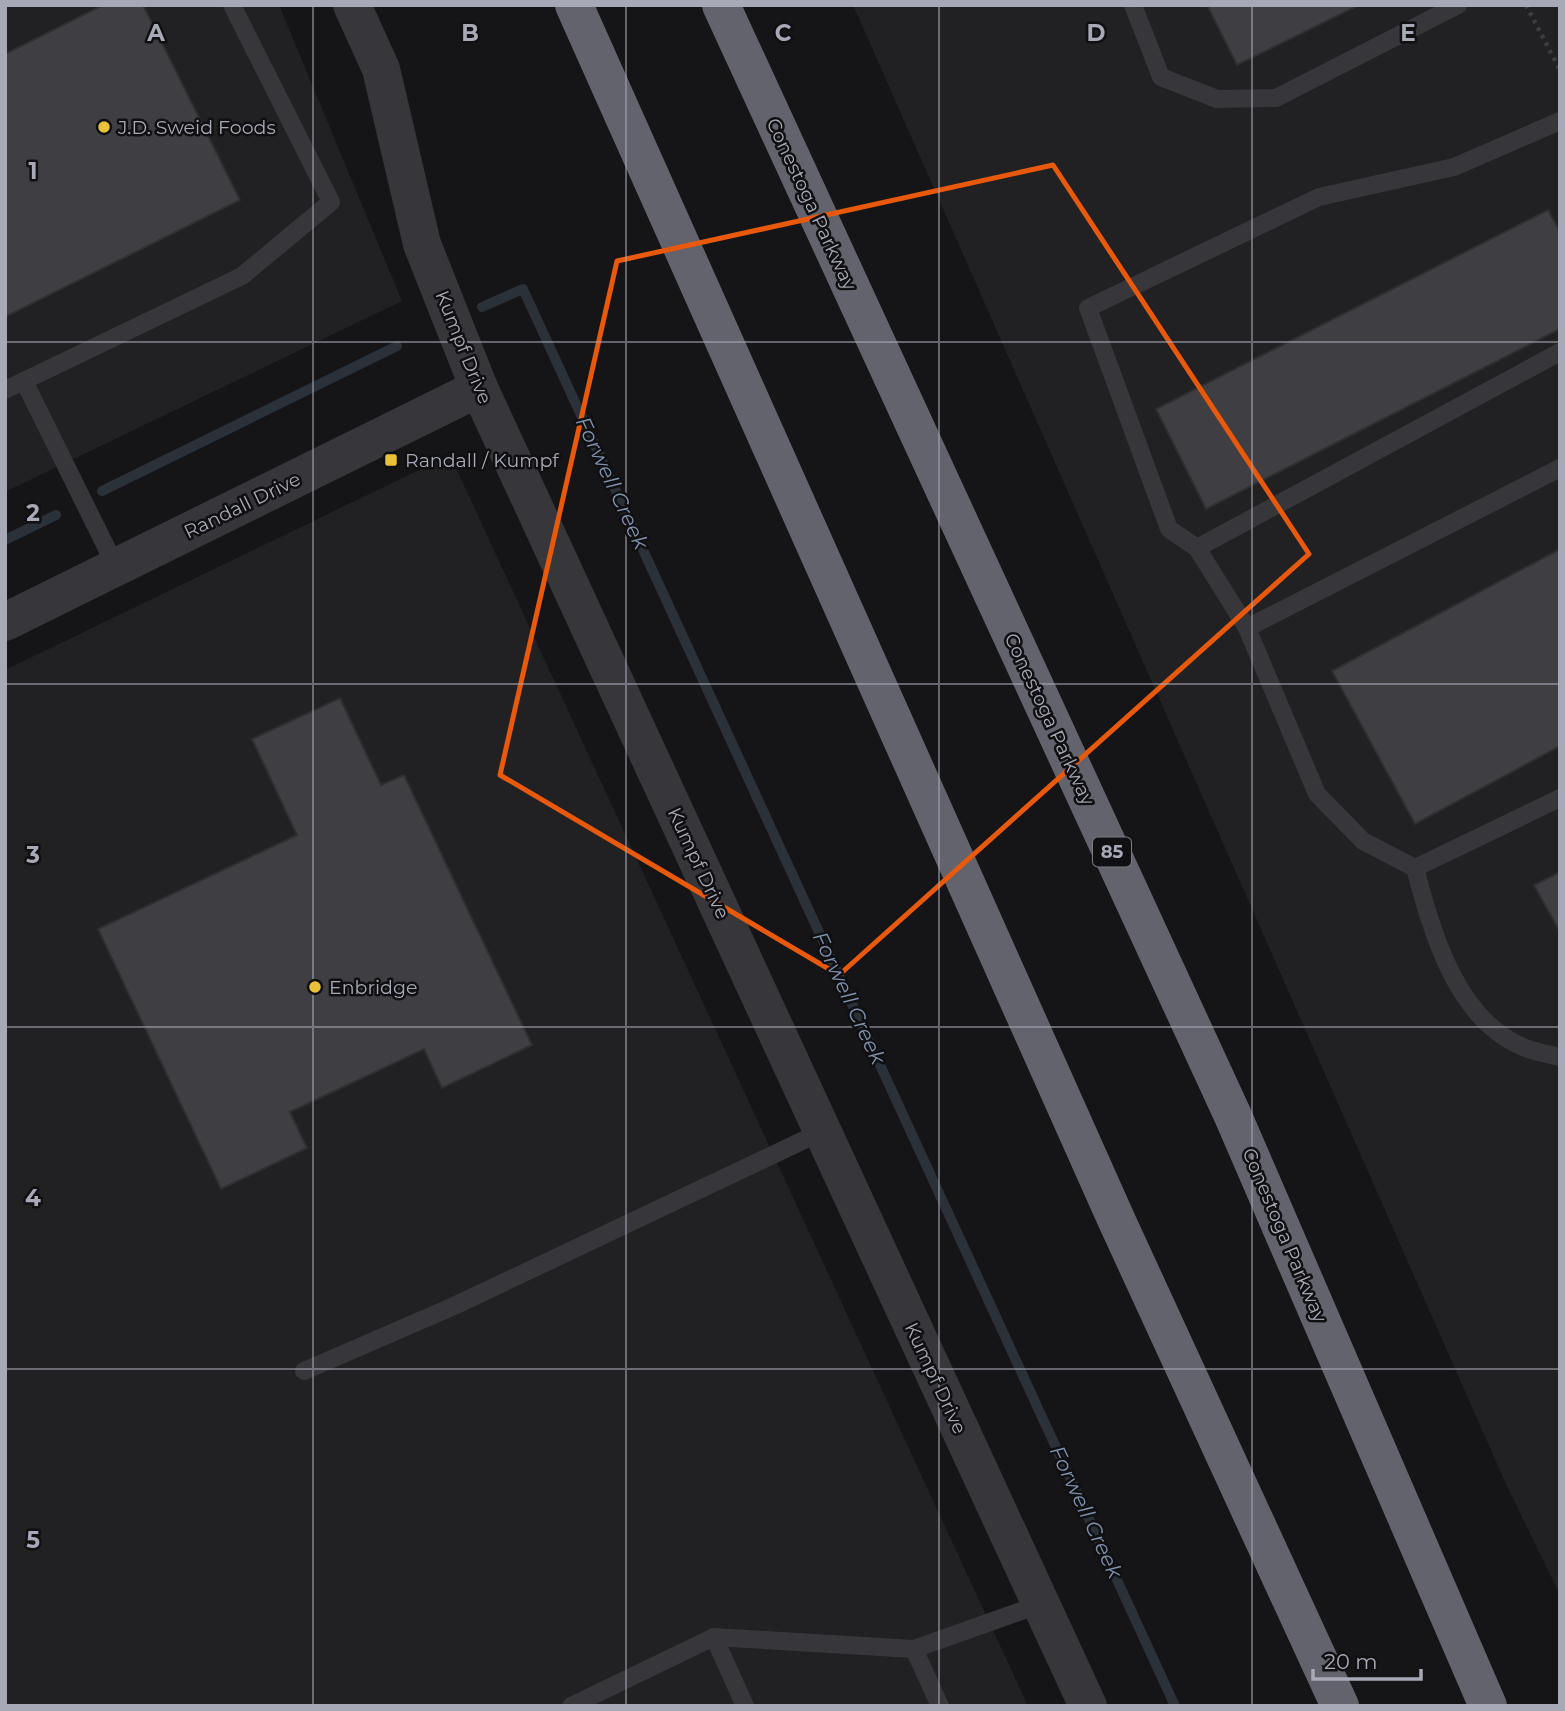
<svg xmlns="http://www.w3.org/2000/svg" width="1565" height="1711" font-family="Montserrat,sans-serif">
	<style>
		.built { fill: #212023 }
		.lines { fill: none; stroke-linecap: round; stroke-linejoin: round }
		.stream { stroke: #2b3139; stroke-width: 10 }
		.building { fill: #3f3f43; stroke: #2f2f32; stroke-width: 2 }
		.path { stroke: #3c3d42; stroke-width: 4.5; stroke-dasharray: 3.5 5; stroke-linecap: butt }
		.service { stroke: #36363b; stroke-width: 18 }
		.tertiary { stroke: #36363b; stroke-width: 38 }
		.motorway { stroke: #62636c; stroke-width: 38 }
		.marked { fill: none; stroke: #e8590c; stroke-width: 5; stroke-linejoin: round }
		.grid { fill: none; stroke: #a7aab6; stroke-width: 2; stroke-opacity: 0.55 }
		.poi-dot { fill: #e9c239; stroke: #100f11; stroke-width: 2.5 }
		.labels { text-anchor: middle; stroke-width: 5; stroke-linejoin: round; paint-order: stroke }
		.shield { fill: #100f11; stroke: #7a7c84; stroke-width: 2 }
		.shield-label { font-size: 18px; font-weight: bold; fill: #a7aab6 }
		.poi-label { font-size: 19px; fill: #a7aab6; stroke: #100f11; text-anchor: start }
		.street-label { font-size: 19px; fill: #a7aab6; stroke: #100f11 }
		.water-label { font-size: 21px; font-style: italic; fill: #7f93af; stroke: #100f11 }
		.grid-label { font-size: 23px; text-anchor: middle; font-weight: bold; fill: #a7aab6; stroke: #100f11; stroke-width: 5; stroke-linejoin: round; paint-order: stroke }
	</style>
	<rect width="100%" height="100%" fill="#151416"/>
	<g class="built">
		<path d="M 5,5 L 279,5 L 402,301 L 5,492 Z"/>
		<path d="M 853,5 L 1560,5 L 1560,1595 L 1505,1482 Z"/>
		<path d="M 450,455 L 1028,1706 L 5,1706 L 5,670 Z"/>
	</g>
	<g class="lines">
		<g class="stream">
			<path d="M 482,307 L 523,289 L 1175,1706"/>
			<path d="M 102,491 L 397,346"/>
			<path d="M 5,540 L 56,515"/>
		</g>
	</g>
	<g class="building">
		<path d="M 103,5 L 143,5 L 240,200 L 5,317 L 5,54 Z"/>
		<path d="M 1207,5 L 1359,5 L 1237,65 Z"/>
		<path d="M 1548,210 L 1560,232 L 1560,329 L 1206,509 L 1156,409 Z"/>
		<path d="M 1560,549 L 1560,746 L 1415,824 L 1332,671 Z"/>
		<path d="M 340,698 L 381,785 L 404,775 L 532,1045 L 442,1088 L 424,1049 L 290,1112 L 307,1148 L 221,1189 L 98,929 L 297,835 L 252,739 Z"/>
		<path d="M 1560,872 L 1560,932 L 1534,885 Z"/>
	</g>
	<g class="lines">
		<path class="path" d="M 1526,5 L 1560,70"/>
		<g class="service">
			<path d="M 1133,5 L 1161,77 L 1217,99 L 1276,98 L 1458,5"/>
			<path d="M 1560,121 L 1454,167 L 1319,197 L 1088,308 L 1169,529 L 1197,548 L 1247,628 L 1317,794 L 1363,841 L 1415,868 C 1432,932 1456,1019 1523,1047 C 1534,1052 1548,1054 1560,1057"/>
			<path d="M 24,381 L 116,567"/>
			<path d="M 5,390 L 242,276 L 331,202 L 232,5"/>
			<path d="M 1197,548 L 1560,352"/>
			<path d="M 1247,628 L 1560,468"/>
			<path d="M 1415,868 L 1560,798"/>
			<path d="M 304,1371 L 454,1306 L 823,1131"/>
			<path d="M 714,1637 L 745,1706"/>
			<path d="M 914,1649 L 940,1706"/>
			<path d="M 571,1706 L 714,1637 L 914,1649 L 1041,1604"/>
		</g>
		<g class="tertiary">
			<path d="M 352,5 L 381,69 L 422,244 L 479,388 L 1088,1706"/>
			<path d="M 5,622 L 479,388"/>
		</g>
		<g class="motorway">
			<path d="M 574,5 L 1116,1219 L 1340,1706"/>
			<path d="M 721,5 L 1233,1116 L 1488,1706"/>
		</g>
	</g>
	<path class="marked" d="M 1053,165 L 1309,554 L 839,975 L 500,775 L 617,261 Z"/>
	<path class="grid" d="M 313,5 L 313,1706M 626,5 L 626,1706M 939,5 L 939,1706M 1252,5 L 1252,1706M 5,342 L 1560,342M 5,684 L 1560,684M 5,1027 L 1560,1027M 5,1369 L 1560,1369"/>
	<g class="poi-dot">
		<circle cx="104" cy="127" r="7"/>
		<rect x="384" y="453" width="14" height="14" rx="3.5"/>
		<circle cx="315" cy="987" r="7"/>
	</g>
	<g class="labels">
		<rect class="shield" x="1093" y="837.5" width="38" height="29" rx="5"/>
		<g class="shield-label">
			<text x="1112" y="858">85</text>
		</g>
		<g class="poi-label">
			<text x="118" y="134">J.D. Sweid Foods</text>
			<text x="405" y="467">Randall / Kumpf</text>
			<text x="329" y="994">Enbridge</text>
		</g>
		<g class="street-label">
			<text transform="translate(812 204) rotate(65)" y="7">Conestoga Parkway</text>
			<text transform="translate(464 347) rotate(68)" y="7">Kumpf Drive</text>
			<text transform="translate(242 505) rotate(-26)" y="7">Randall Drive</text>
			<text transform="translate(1050 719) rotate(65)" y="7">Conestoga Parkway</text>
			<text transform="translate(699 863) rotate(65)" y="7">Kumpf Drive</text>
			<text transform="translate(1285 1235) rotate(67)" y="7">Conestoga Parkway</text>
			<text transform="translate(936 1378) rotate(65)" y="7">Kumpf Drive</text>
		</g>
		<g class="water-label">
			<text transform="translate(612 483) rotate(65)" y="7">Forwell Creek</text>
			<text transform="translate(849 998) rotate(65)" y="7">Forwell Creek</text>
			<text transform="translate(1086 1512) rotate(65)" y="7">Forwell Creek</text>
		</g>
	</g>
	<g class="grid-label">
		<text x="156" y="41">A</text>
		<text x="470" y="41">B</text>
		<text x="783" y="41">C</text>
		<text x="1096" y="41">D</text>
		<text x="1408" y="41">E</text>
		<text x="33" y="179">1</text>
		<text x="33" y="521">2</text>
		<text x="33" y="863">3</text>
		<text x="33" y="1206">4</text>
		<text x="33" y="1548">5</text>
	</g>
	<rect width="1565" height="1711" fill="none" stroke="#a7aab6" stroke-width="14"/>
	<path d="M1313 1669v10h108v-10" fill="none" stroke="#a7aab6" stroke-width="3.5"/>
	<text x="1324" y="1669" font-size="21" fill="#a7aab6" stroke="#100f11" stroke-width="5" paint-order="stroke">20 m</text>
</svg>
